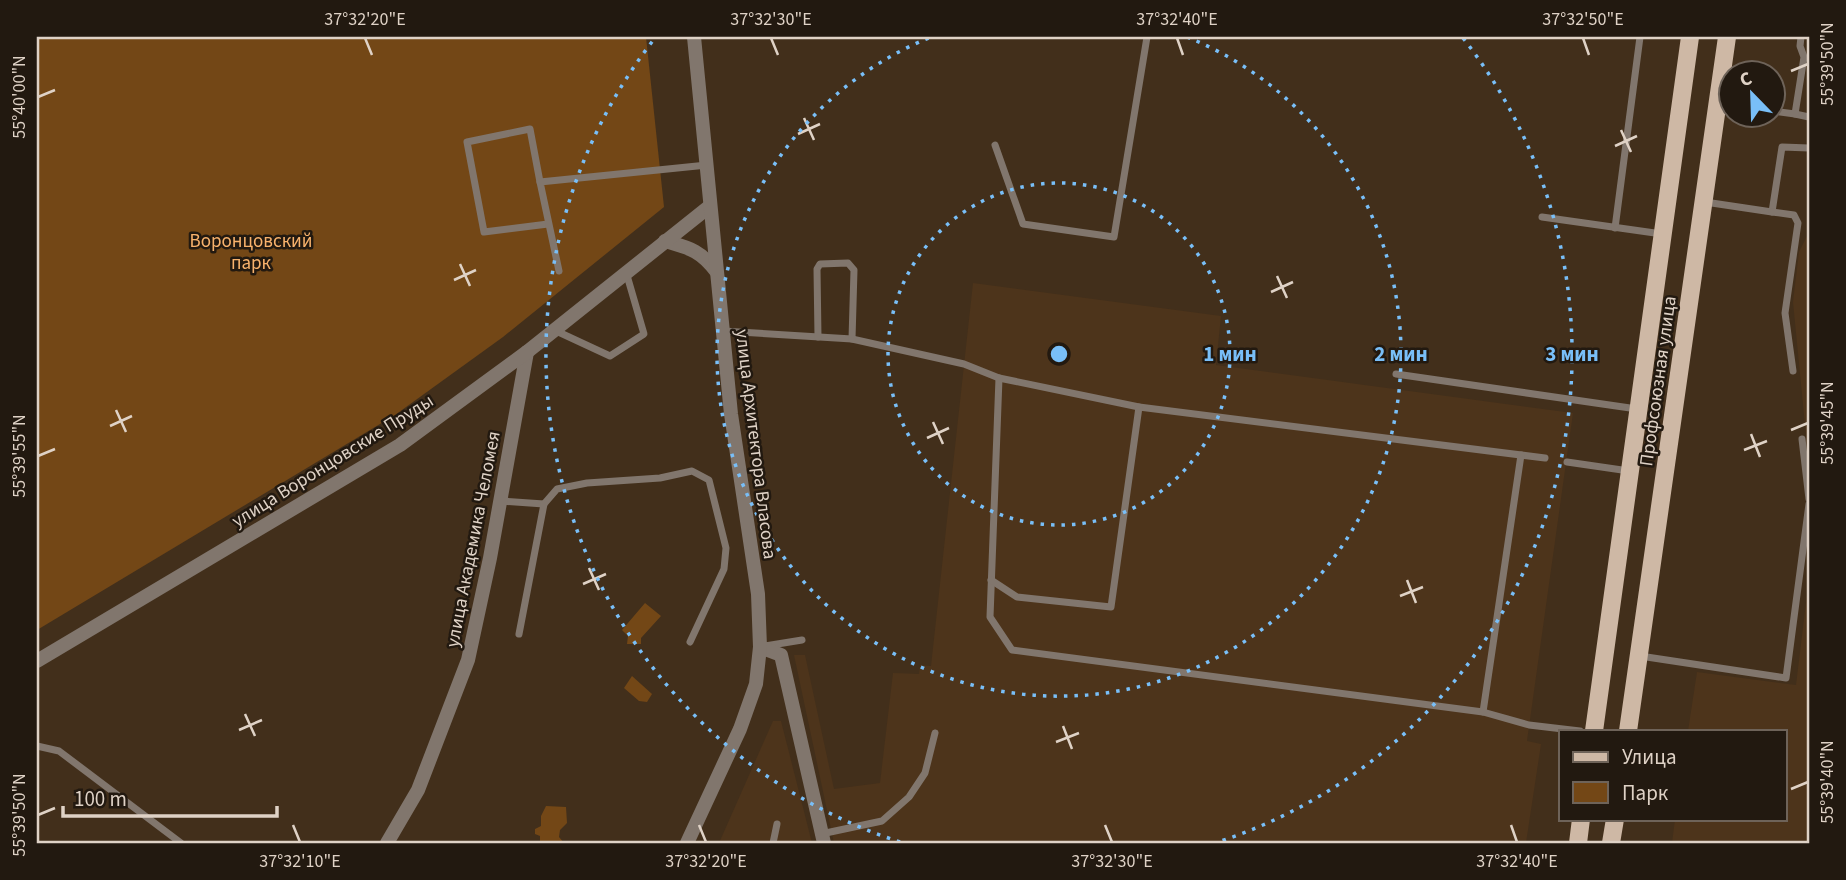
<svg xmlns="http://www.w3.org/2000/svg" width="1846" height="880" font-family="'Source Sans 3',sans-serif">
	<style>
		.built { fill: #4d341b }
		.green { fill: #734716 }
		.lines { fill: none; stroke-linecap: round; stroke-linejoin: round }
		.service { stroke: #81766d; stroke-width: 7 }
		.minor { stroke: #81766d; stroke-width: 14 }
		.tertiary { stroke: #81766d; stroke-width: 14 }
		.primary { stroke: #ceb8a5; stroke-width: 18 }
		.ticks { fill: none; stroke: #dfd2c6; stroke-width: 2.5 }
		.ring { fill: none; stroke: #79bff8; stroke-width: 3.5; stroke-dasharray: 3.5 7 }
		.labels { text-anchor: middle; stroke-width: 5; stroke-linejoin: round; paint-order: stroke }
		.park-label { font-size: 19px; fill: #f8b26c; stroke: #221910 }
		.street-label { font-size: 19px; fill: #dfd2c6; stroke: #221910 }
		.centre { fill: #79bff8; stroke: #221910; stroke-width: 3.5 }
		.ring-label { font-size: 21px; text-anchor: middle; font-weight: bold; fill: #79bff8; stroke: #221910; stroke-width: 5; stroke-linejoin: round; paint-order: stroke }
		.neatline { fill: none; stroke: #dfd2c6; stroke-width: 2.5 }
		.ticks-label { font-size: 18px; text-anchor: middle; fill: #dfd2c6 }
	</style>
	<rect width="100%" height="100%" fill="#422f1b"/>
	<g class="built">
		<path d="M 1809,232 L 1809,466 L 1793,302 L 1799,252 Z"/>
		<path d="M 973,283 L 1221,316 L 1216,365 L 1573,413 L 1527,741 L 1541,744 L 1526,843 L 834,843 L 794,655 L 805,655 L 834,789 L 880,783 L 893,673 L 919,674 L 920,665 L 931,666 Z"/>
		<path d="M 1809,578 L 1809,843 L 1672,843 L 1675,819 L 1785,819 L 1785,731 L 1688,731 L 1697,672 L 1796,685 Z"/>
		<path d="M 773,721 L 781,721 L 812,843 L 719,843 Z"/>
	</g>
	<g class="green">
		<path d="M 37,37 L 646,37 L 664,207 L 503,337 L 395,415 L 37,630 Z"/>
		<path d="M 645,603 L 661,616 L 641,638 L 641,644 L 627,644 L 628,636 L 622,630 Z"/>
		<path d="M 632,676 L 652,694 L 647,702 L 639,701 L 624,688 Z"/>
		<path d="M 546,806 L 566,807 L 567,823 L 560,830 L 559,837 L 564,843 L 540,843 L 540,836 L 535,834 L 535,829 L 541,826 L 541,816 Z"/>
	</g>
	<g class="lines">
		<g class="service">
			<path d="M 1801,37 L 1800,46 L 1804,57 L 1795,114 L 1809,117"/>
			<path d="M 1772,111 L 1795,114"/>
			<path d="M 995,145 L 1023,224 L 1114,237 L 1147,37"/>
			<path d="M 540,182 L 530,129 L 467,142 L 484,232 L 548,224"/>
			<path d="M 1705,202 L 1772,212 L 1782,147 L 1809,148"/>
			<path d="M 1772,212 L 1794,215 L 1798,223 L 1785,313 L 1793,371"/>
			<path d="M 1542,217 L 1662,234"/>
			<path d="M 1615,228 L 1640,37"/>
			<path d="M 559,271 L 540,182 L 707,165"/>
			<path d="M 554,330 L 610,356 L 644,334 L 626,272"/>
			<path d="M 723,331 L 852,339 L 964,364 L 999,378 L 1139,407 L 1545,458"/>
			<path d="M 818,337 L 817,269 L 820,264 L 848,263 L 854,270 L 852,339"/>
			<path d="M 1396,374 L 1637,409"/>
			<path d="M 999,378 L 990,617 L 1012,650 L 1483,712 L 1529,725 L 1580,731"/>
			<path d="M 1802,439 L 1809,499"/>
			<path d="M 1567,462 L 1629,471"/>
			<path d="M 501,501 L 544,504 L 557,489 L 587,483 L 660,478 L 692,471 L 709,480 L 726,548 L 724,569 L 690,642"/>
			<path d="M 991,580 L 1017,597 L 1111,607 L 1139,407"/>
			<path d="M 519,634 L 544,504"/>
			<path d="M 765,646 L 802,640"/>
			<path d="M 1640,656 L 1786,678 L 1809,504"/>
			<path d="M 1483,712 L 1521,455"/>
			<path d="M 37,746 L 59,751 L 181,843"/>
			<path d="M 821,834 L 882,821 L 909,797 L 925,773 L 935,733"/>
			<path d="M 773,843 L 777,824"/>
		</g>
		<g class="minor">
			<path d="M 760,647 L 781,655 L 824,843"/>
			<path d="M 387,843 L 418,790 L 468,660 L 490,558 L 527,352"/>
		</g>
		<g class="tertiary">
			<path d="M 665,241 C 689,248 700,250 716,271"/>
			<path d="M 37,661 L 400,445 L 527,352 L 710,206"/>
			<path d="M 687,843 L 740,729 L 756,684 L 760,647 L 758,594 L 731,414 L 694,37"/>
		</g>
		<g class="primary">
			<path d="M 1594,731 L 1690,37"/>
			<path d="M 1628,731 L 1727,37"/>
			<path d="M 1578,843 L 1581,819"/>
			<path d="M 1611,843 L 1615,819"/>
		</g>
	</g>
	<path class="ticks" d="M 365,38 L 372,55M 771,38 L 778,55M 1177,38 L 1183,55M 1583,38 L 1589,55M 1791,71 L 1808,64M 38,97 L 55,90M 804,118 L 814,140M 1621,130 L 1631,152M 798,134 L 820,124M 1615,146 L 1637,136M 460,264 L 470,286M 1277,276 L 1287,298M 454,280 L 476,270M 1271,292 L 1293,282M 116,410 L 126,432M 933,422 L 943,444M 110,426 L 132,416M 1791,430 L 1808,423M 1751,434 L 1760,457M 927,438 L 949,428M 1744,450 L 1767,441M 38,456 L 55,449M 589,568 L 599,590M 1407,580 L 1416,603M 583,584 L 606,574M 1400,596 L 1423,587M 245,714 L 255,736M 1063,726 L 1072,749M 239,730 L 262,720M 1056,742 L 1079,733M 1791,789 L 1808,782M 38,815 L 55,808M 293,825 L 300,842M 699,825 L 706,842M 1105,825 L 1112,842M 1511,825 L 1517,842"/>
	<g class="ring">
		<circle cx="1059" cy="354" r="171"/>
		<path d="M1187 37A342 342 0 1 1 931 37"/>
		<path d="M900 842A513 513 0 0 1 655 38M1463 38A513 513 0 0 1 1218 842"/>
	</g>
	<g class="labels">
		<g class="park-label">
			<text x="251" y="247">Воронцовский<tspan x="251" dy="22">парк</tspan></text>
		</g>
		<g class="street-label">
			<text transform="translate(1657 381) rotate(-82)" y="7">Профсоюзная улица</text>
			<text transform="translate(757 444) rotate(83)" y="7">улица Архитектора Власова</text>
			<text transform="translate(332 460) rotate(-32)" y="7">улица Воронцовские Пруды</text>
			<text transform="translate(472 539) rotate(-79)" y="7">улица Академика Челомея</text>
		</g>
	</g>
	<circle cx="1059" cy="354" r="10" class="centre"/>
	<g class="ring-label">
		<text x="1230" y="361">1 мин</text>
		<text x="1401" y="361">2 мин</text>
		<text x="1572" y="361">3 мин</text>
	</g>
	<rect width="1846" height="880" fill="none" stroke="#221910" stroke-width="77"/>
	<rect x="1559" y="730" width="228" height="91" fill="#221910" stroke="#6e6359" stroke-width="2"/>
	<rect x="1573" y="752" width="35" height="10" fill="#ceb8a5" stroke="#6e6359" stroke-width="2"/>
	<text x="1622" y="764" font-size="21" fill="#dfd2c6">Улица</text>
	<rect x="1573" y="782" width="35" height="21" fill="#734716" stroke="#6e6359" stroke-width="2"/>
	<text x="1622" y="800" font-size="21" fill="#dfd2c6">Парк</text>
	<g transform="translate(1752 94) rotate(337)"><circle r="33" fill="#221910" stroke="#6e6359" stroke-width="2"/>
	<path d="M0-5L12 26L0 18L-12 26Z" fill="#79bff8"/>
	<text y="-10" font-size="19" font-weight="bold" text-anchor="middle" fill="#dfd2c6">С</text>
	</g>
	<path d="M63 806v10h214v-10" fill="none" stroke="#dfd2c6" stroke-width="3.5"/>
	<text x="74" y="806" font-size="21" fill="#dfd2c6" stroke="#221910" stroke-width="5" paint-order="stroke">100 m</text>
	<rect x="38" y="38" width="1770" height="804" class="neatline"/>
	<g class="ticks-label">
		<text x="365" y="25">37°32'20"E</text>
		<text x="771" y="25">37°32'30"E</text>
		<text x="1177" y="25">37°32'40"E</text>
		<text x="1583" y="25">37°32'50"E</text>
		<text transform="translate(1827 64) rotate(-90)" y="6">55°39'50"N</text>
		<text transform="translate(19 97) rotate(-90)" y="6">55°40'00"N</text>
		<text transform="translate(1827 423) rotate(-90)" y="6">55°39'45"N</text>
		<text transform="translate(19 456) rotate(-90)" y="6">55°39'55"N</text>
		<text transform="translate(1827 782) rotate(-90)" y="6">55°39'40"N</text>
		<text transform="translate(19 815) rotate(-90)" y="6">55°39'50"N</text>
		<text x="300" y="867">37°32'10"E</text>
		<text x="706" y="867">37°32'20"E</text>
		<text x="1112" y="867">37°32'30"E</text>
		<text x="1517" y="867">37°32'40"E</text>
	</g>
</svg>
